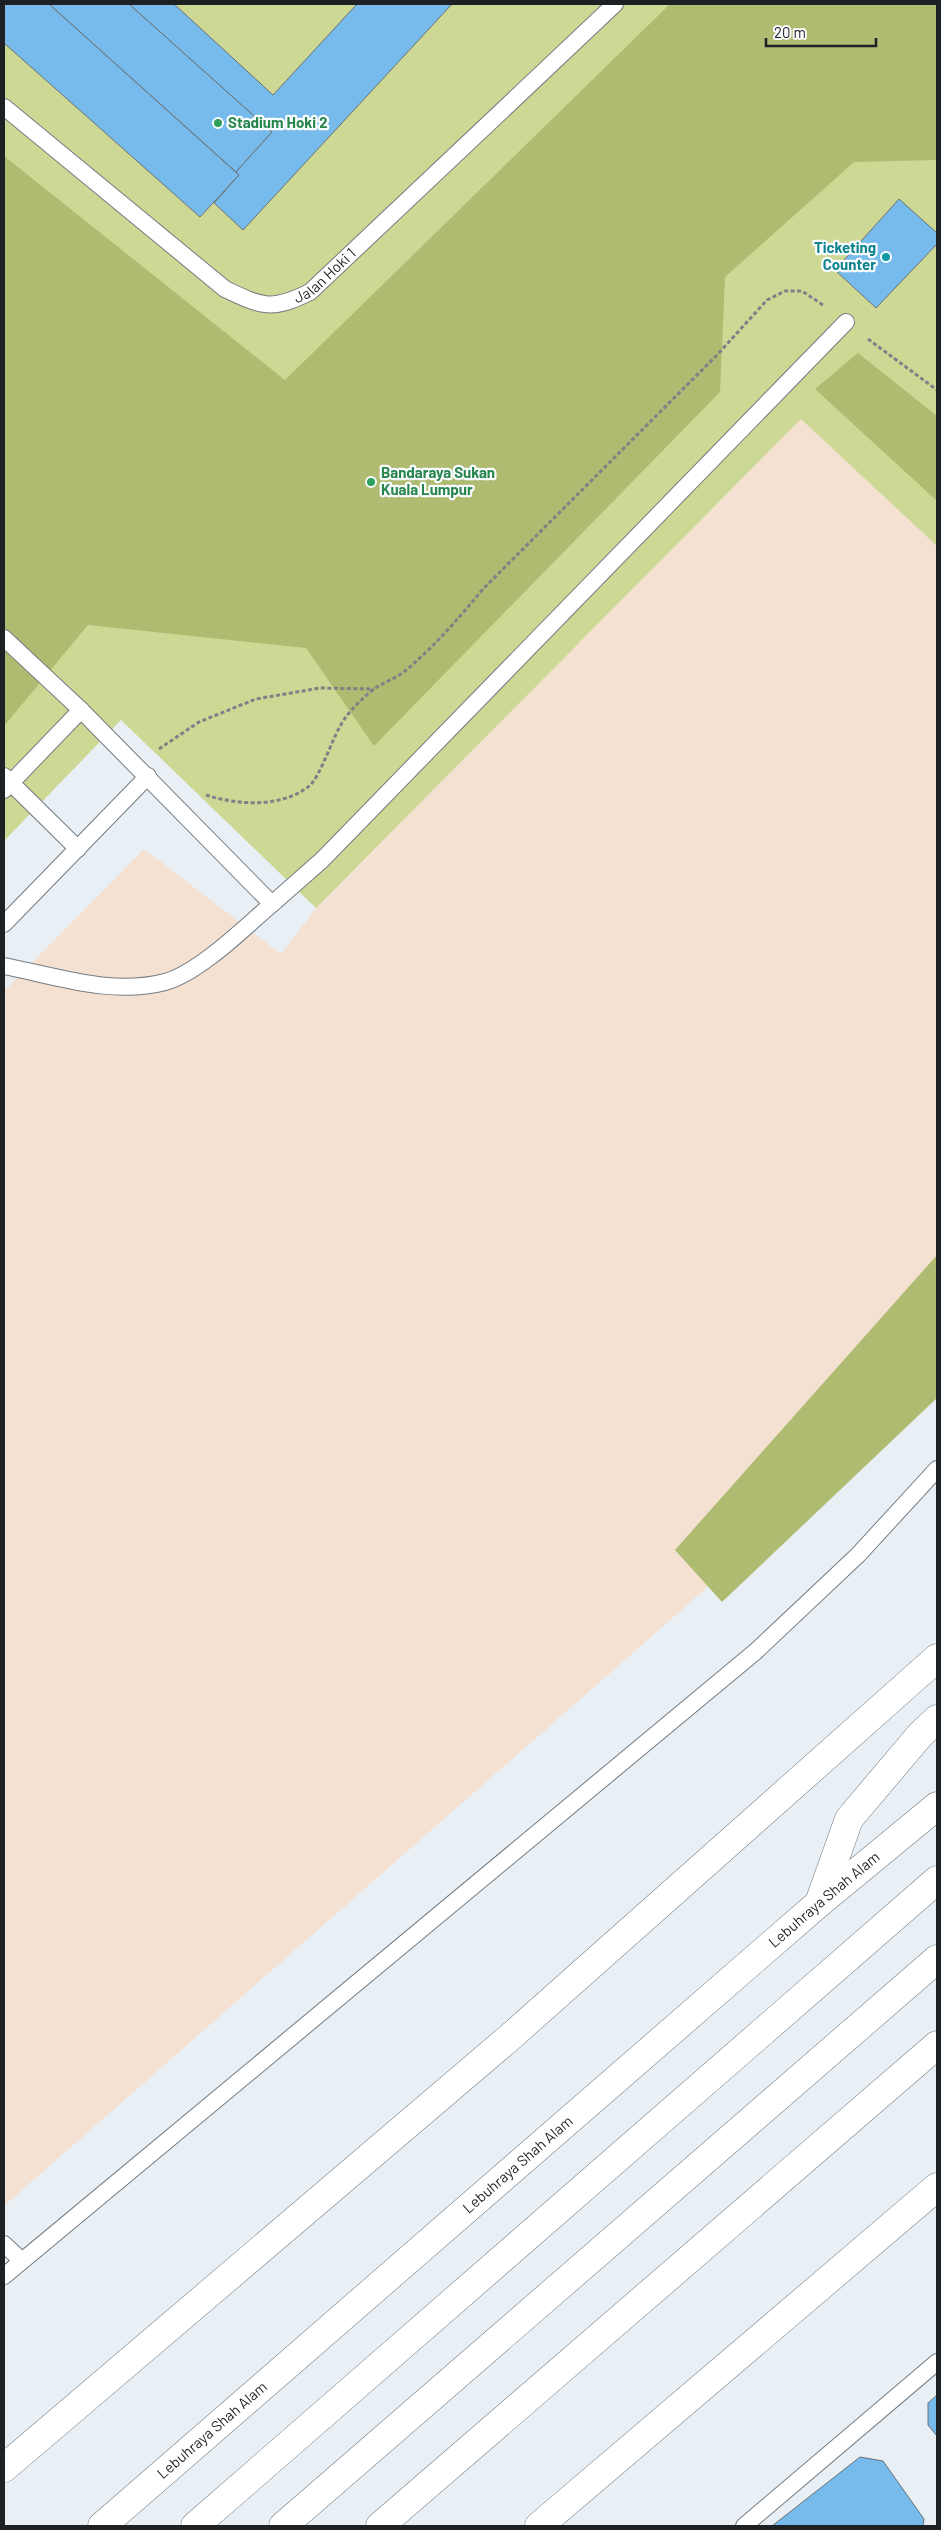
<svg xmlns="http://www.w3.org/2000/svg" width="941" height="2530" font-family="Barlow,sans-serif">
	<style>
		.industrial { fill: #f5e1d2 }
		.green { fill: #ccd894 }
		.forest { fill: #aebb70 }
		.building { fill: #76bbec; stroke: #6a7176 }
		.lines { fill: none; stroke-linecap: round; stroke-linejoin: round }
		.service-casing { stroke: #747b81; stroke-width: 18 }
		.motorway-casing { stroke: #747b81; stroke-width: 29 }
		.path { stroke: #7d8286; stroke-width: 3; stroke-dasharray: 4 2.5; stroke-linecap: butt }
		.service { stroke: #fff; stroke-width: 16 }
		.motorway { stroke: #fff; stroke-width: 28 }
		.leisure-dot { fill: #2e9e5b; stroke: #fbfcfe; stroke-width: 2 }
		.culture-dot { fill: #0f9aa8; stroke: #fbfcfe; stroke-width: 2 }
		.labels { text-anchor: middle; stroke-width: 4.5; stroke-linejoin: round; paint-order: stroke }
		.leisure-label { font-size: 15px; font-weight: bold; fill: #27864d; stroke: #fbfcfe; text-anchor: start }
		.culture-label { font-size: 15px; font-weight: bold; fill: #0d838f; stroke: #fbfcfe; text-anchor: end }
		.street-label { font-size: 15px; fill: #1e2123; stroke: #fbfcfe }
	</style>
	<rect width="100%" height="100%" fill="#e8f0f6"/>
	<path class="industrial" d="M 801,418 L 937,546 L 937,1360 L 793,1512 L 4,2206 L 4,991 L 144,849 L 281,954 L 316,908 Z"/>
	<path class="green" d="M 4,4 L 937,4 L 937,546 L 801,419 L 316,908 L 121,720 L 4,841 Z"/>
	<g class="forest">
		<path d="M 670,4 L 937,4 L 937,160 L 854,162 L 725,277 L 720,392 L 374,746 L 306,648 L 88,625 L 4,726 L 4,156 L 285,380 Z"/>
		<path d="M 858,353 L 937,416 L 937,501 L 815,389 Z"/>
		<path d="M 937,1255 L 937,1398 L 722,1602 L 675,1550 Z"/>
	</g>
	<g class="building">
		<path d="M 4,4 L 49,4 L 239,175 L 200,217 L 4,43 Z"/>
		<path d="M 49,4 L 129,4 L 272,132 L 236,172 Z"/>
		<path d="M 129,4 L 174,4 L 273,95 L 357,4 L 452,4 L 243,230 L 214,203 L 239,175 L 236,172 L 272,132 Z"/>
		<path d="M 899,199 L 937,233 L 937,244 L 876,308 L 835,270 Z"/>
		<path d="M 937,2395 L 937,2436 L 928,2425 L 928,2403 Z"/>
		<path d="M 860,2457 L 883,2461 L 924,2519 L 923,2526 L 772,2526 Z"/>
	</g>
	<g class="lines">
		<g class="service-casing">
			<g id="service">
				<path id="s1" d="M 4,107 L 225,289 C 263,307 271,311 310,292 L 615,4"/>
				<path d="M 4,638 L 81,710 L 272,904 L 322,860 L 846,322"/>
				<path d="M 4,776 L 78,849"/>
				<path d="M 4,790 L 81,710"/>
				<path d="M 4,924 L 148,776"/>
				<path d="M 4,966 C 56,976 112,996 165,982 C 199,973 245,927 272,904"/>
				<path d="M 4,2244 L 22,2261"/>
				<path d="M 4,2276 L 755,1652 L 858,1555 L 937,1469"/>
				<path d="M 744,2526 L 937,2362"/>
			</g>
		</g>
		<g class="motorway-casing">
			<g id="motorway">
				<path d="M 819,1903 L 849,1819 L 920,1735 L 937,1719"/>
				<path d="M 4,2468 L 509,2038 L 937,1658"/>
				<path id="s2" d="M 102,2526 L 818,1904 L 937,1806"/>
				<path d="M 195,2526 L 937,1880"/>
				<path d="M 283,2526 L 937,1959"/>
				<path d="M 380,2526 L 937,2045"/>
				<path d="M 539,2526 L 937,2187"/>
			</g>
		</g>
		<g class="path">
			<path d="M 868,339 L 937,390"/>
			<path d="M 159,749 L 199,722 L 256,699 L 320,688 L 374,689"/>
			<path d="M 206,795 C 237,805 280,808 308,787 C 321,778 333,733 346,717 C 353,707 365,696 375,688 C 385,682 396,678 405,671 C 434,647 459,618 483,589 L 717,355 L 767,300 L 785,291 L 802,291 L 823,305"/>
		</g>
		<use href="#service" class="service"/>
		<use href="#motorway" class="motorway"/>
	</g>
	<g class="leisure-dot">
		<circle cx="218" cy="123" r="5"/>
		<circle cx="371" cy="482" r="5"/>
	</g>
	<circle class="culture-dot" cx="886" cy="257" r="5"/>
	<g class="labels">
		<g class="leisure-label">
			<text x="228" y="128">Stadium Hoki 2</text>
			<text x="381" y="478">Bandaraya Sukan<tspan x="381" dy="17">Kuala Lumpur</tspan></text>
		</g>
		<g class="culture-label">
			<text x="876" y="253">Ticketing<tspan x="876" dy="17">Counter</tspan></text>
		</g>
		<g class="street-label">
			<text dy="5" stroke="none"><textPath href="#s1" startOffset="398">Jalan Hoki 1</textPath></text>
			<text dy="5" stroke="none"><textPath href="#s2" startOffset="956">Lebuhraya Shah Alam</textPath></text>
			<text dy="5" stroke="none"><textPath href="#s2" startOffset="551">Lebuhraya Shah Alam</textPath></text>
			<text dy="5" stroke="none"><textPath href="#s2" startOffset="146">Lebuhraya Shah Alam</textPath></text>
		</g>
	</g>
	<rect width="941" height="2530" fill="none" stroke="#1e2123" stroke-width="10"/>
	<path d="M766 38v8h110v-8" fill="none" stroke="#1e2123" stroke-width="2.5"/>
	<text x="774" y="38" font-size="15" fill="#1e2123" stroke="#fbfcfe" stroke-width="4" paint-order="stroke">20 m</text>
</svg>
